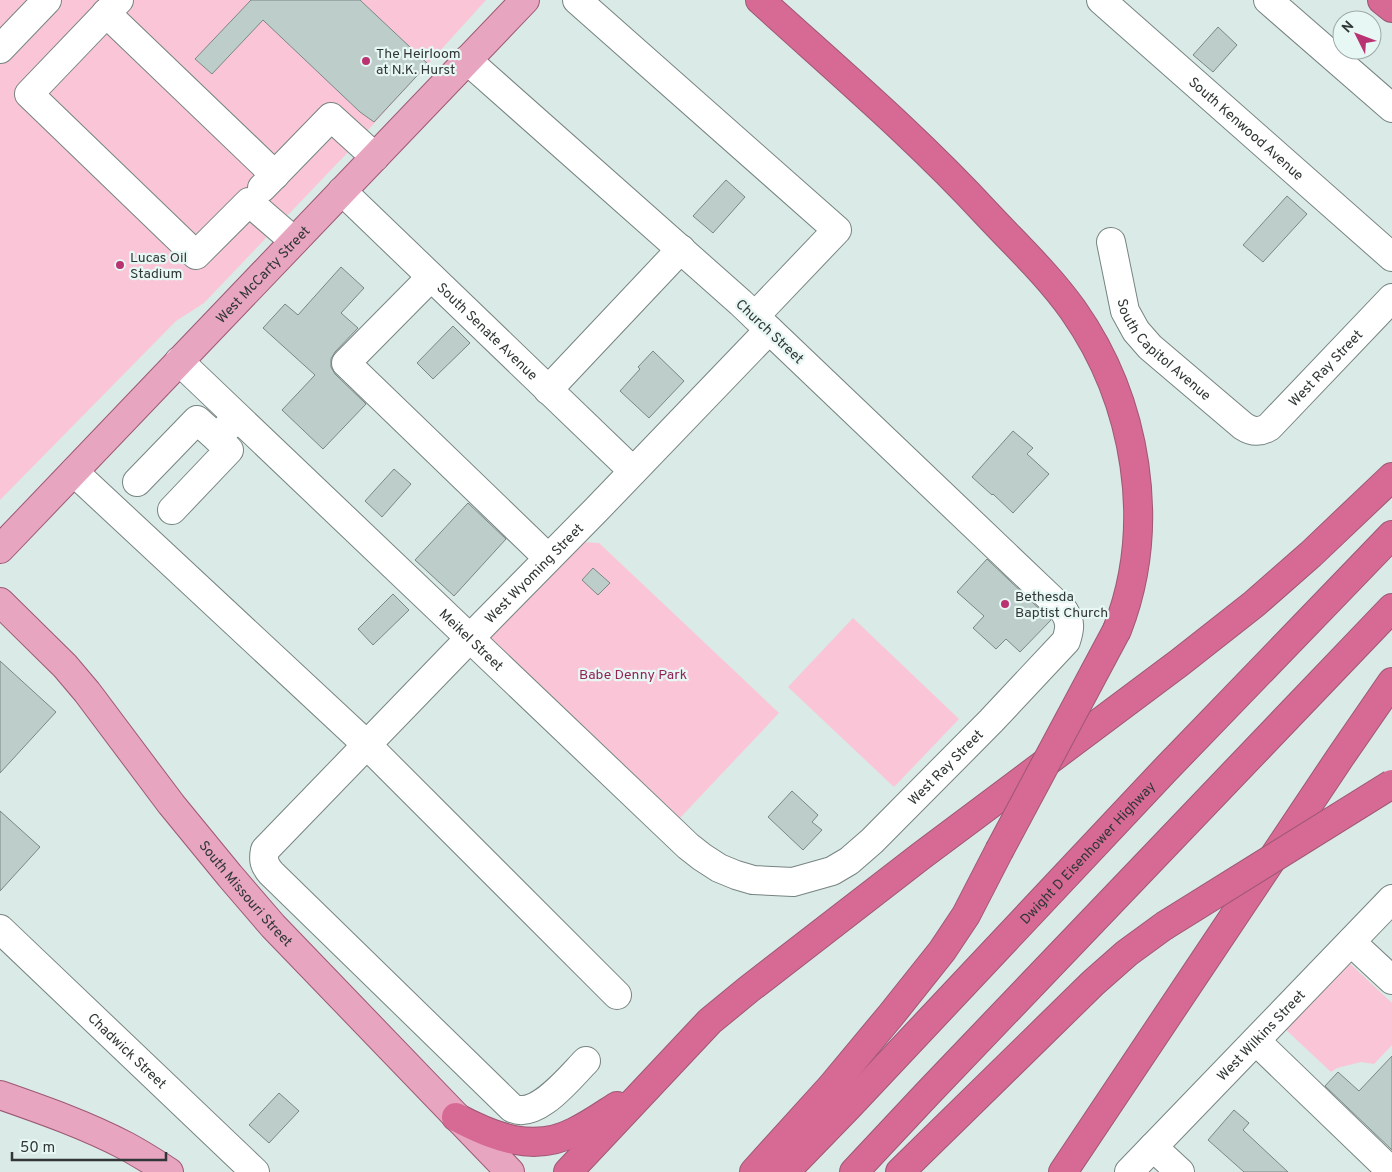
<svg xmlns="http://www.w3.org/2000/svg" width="1392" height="1172" font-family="Overpass,sans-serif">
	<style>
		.green { fill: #fac5d7 }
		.building { fill: #bdcdc9; stroke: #7a8885 }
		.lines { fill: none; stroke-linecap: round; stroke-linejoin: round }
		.minor-casing { stroke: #768481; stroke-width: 30 }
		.major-casing { stroke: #9d5874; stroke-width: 30 }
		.highway-casing { stroke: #9d5874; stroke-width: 30 }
		.minor { stroke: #fff; stroke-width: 28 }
		.major { stroke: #e7a5bf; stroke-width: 28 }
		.highway { stroke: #d76995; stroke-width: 28 }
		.highway-bridge-casing { stroke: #9d5874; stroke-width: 30; stroke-linecap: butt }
		.highway-bridge { stroke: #d76995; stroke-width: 28 }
		.poi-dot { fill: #b93271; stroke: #e7f7f4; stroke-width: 2 }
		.labels { text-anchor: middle; stroke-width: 4.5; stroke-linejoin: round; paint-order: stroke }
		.poi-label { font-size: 14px; fill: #313736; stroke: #e7f7f4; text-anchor: start }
		.street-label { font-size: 14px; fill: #313736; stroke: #e7f7f4 }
		.park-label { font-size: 14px; fill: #912457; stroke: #e7f7f4 }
	</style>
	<rect width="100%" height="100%" fill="#daeae6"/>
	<g class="green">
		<path d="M 0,0 L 486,0 L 350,150 L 204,303 L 176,321 L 0,500 Z"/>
		<path d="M 580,542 L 599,543 L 779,713 L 680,818 L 490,637 Z"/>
		<path d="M 853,618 L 959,719 L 894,787 L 788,687 Z"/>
		<path d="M 1346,960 L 1392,1003 L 1392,1045 L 1374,1064 L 1361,1062 L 1337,1068 L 1331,1072 L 1283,1027 Z"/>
	</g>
	<g class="building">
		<path d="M 251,0 L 360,0 L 428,64 L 374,122 L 360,112 L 263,20 L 212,74 L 195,59 Z"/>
		<path d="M 1218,27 L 1237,45 L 1213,72 L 1193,55 Z"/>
		<path d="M 726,180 L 745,197 L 713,233 L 693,216 Z"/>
		<path d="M 1287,196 L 1307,214 L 1263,262 L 1243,245 Z"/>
		<path d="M 341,267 L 364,288 L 341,313 L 358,328 L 335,352 L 331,359 L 331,367 L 335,374 L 366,404 L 323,449 L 282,410 L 315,375 L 263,328 L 285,304 L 298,315 Z"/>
		<path d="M 453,326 L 470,343 L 433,379 L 417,363 Z"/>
		<path d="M 653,351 L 684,381 L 649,418 L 620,391 L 640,369 L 638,367 Z"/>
		<path d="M 1013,431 L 1033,448 L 1027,454 L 1049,474 L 1013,513 L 993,494 L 992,495 L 972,477 Z"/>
		<path d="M 394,469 L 411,484 L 382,517 L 365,501 Z"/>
		<path d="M 468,503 L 506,539 L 454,596 L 415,560 Z"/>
		<path d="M 987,559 L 1051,620 L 1020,652 L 1006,639 L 996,649 L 973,628 L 984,616 L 957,592 Z"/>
		<path d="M 593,568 L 610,583 L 598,595 L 582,580 Z"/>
		<path d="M 393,594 L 409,610 L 373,645 L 358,629 Z"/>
		<path d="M 0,661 L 56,712 L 0,773 Z"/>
		<path d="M 792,791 L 818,815 L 812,822 L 822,830 L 803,850 L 768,817 Z"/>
		<path d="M 0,811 L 40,847 L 0,891 Z"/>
		<path d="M 1392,1056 L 1392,1150 L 1325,1086 L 1338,1072 L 1359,1091 Z"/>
		<path d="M 279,1093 L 299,1111 L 269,1143 L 249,1125 Z"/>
		<path d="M 1234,1110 L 1249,1123 L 1243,1130 L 1288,1172 L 1244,1172 L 1208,1140 Z"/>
	</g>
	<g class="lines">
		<g class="minor-casing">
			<g id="minor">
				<path d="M 119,0 L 29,94 L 196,255 L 249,202 L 294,241"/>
				<path d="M 577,0 L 837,230 L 755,316"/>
				<path id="s1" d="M 1101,0 L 1392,257"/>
				<path d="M 1268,0 L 1392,108"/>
				<path d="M 106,13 L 275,175"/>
				<path d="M 0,49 L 47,0"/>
				<path d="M 262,188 L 331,117 L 375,157"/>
				<path id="s2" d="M 342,191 L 633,471"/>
				<path id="s3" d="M 1111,242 L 1125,311 L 1136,331 L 1150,347 L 1243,426 C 1252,432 1259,433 1269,427 L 1392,298"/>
				<path d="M 431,277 L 346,363 L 548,558"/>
				<path id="s4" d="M 179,361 L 688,846 L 702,857 L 719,868 L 736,875 L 753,880 L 793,882 L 832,871 L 849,861 L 872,841 L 991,721 L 1066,641 C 1070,629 1071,622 1064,611 L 741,303 L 467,60"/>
				<path d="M 548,390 L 681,249"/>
				<path d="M 74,472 L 366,744 L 617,995"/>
				<path d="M 137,482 L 197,420 L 217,438"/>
				<path d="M 172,510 L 229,450 L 217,438 L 237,417"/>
				<path id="s5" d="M 0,929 L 255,1172"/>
				<path d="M 1351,942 L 1392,980"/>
				<path d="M 1256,1041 L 1392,1172"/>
				<path id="s6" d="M 586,1061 C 570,1077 537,1120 512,1108 L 271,873 C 264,865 263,860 265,850 L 470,638 L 596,510 L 769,330"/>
				<path d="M 1153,1147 L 1180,1172"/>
				<path id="s7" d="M 1129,1172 L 1392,899"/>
			</g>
		</g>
		<g class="major-casing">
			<g id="major">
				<path id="s8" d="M 0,549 L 525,0"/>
				<path id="s9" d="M 0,602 L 65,666 L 87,692 L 171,804 L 230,876 L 273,926 L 510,1172"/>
				<path d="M 0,1095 C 43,1110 86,1125 126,1146 C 141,1154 155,1163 169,1172"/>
			</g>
		</g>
		<g class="highway-casing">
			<g id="highway">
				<path d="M 760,0 C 837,70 916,137 987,214 C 1016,245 1048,275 1073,310 C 1137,401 1158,525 1117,630"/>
				<path d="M 1382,0 L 1392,8"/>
				<path d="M 456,1117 C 493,1137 534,1153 574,1132 C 589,1125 603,1115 617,1106"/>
				<path d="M 568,1172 L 710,1021 L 749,989 L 921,856 L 1179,663 L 1254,604 L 1311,554 L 1392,477"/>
				<path d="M 754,1172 L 831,1087 L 891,1015 L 942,951 L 966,915 L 999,851"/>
				<path id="s10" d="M 785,1172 L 849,1106 L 1166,769 L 1392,535"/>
				<path d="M 854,1172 L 928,1093 L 1392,608"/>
				<path d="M 900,1172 L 1093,983 L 1127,953 L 1164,926"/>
				<path d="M 1063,1172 L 1341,756 L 1392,682"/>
			</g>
		</g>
		<use href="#minor" class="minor"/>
		<use href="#major" class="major"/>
		<use href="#highway" class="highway"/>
		<g class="highway-bridge-casing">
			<g id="highway-bridge">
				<path d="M 999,851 L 1117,630"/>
				<path d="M 1164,926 L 1392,784"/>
			</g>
		</g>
		<use href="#highway-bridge" class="highway-bridge"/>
	</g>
	<g class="poi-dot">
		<circle cx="366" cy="61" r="5"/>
		<circle cx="120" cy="265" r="5"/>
		<circle cx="1005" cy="604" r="5"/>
	</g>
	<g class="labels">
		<g class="poi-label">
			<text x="376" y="58">The Heirloom<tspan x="376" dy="16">at N.K. Hurst</tspan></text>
			<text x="130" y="262">Lucas Oil<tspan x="130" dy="16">Stadium</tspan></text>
			<text x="1015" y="601">Bethesda<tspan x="1015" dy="16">Baptist Church</tspan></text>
		</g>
		<g class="street-label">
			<text dy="5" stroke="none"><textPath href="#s1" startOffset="194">South Kenwood Avenue</textPath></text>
			<text dy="5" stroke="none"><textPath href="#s8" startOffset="380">West McCarty Street</textPath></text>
			<text dy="5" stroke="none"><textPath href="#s2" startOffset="202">South Senate Avenue</textPath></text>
			<text transform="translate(770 331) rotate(43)" y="5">Church Street</text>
			<text dy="5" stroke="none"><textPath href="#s3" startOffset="125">South Capitol Avenue</textPath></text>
			<text dy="5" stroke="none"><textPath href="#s3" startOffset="346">West Ray Street</textPath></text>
			<text dy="5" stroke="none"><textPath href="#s6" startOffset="840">West Wyoming Street</textPath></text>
			<text dy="5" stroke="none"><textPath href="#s4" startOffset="404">Meikel Street</textPath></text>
			<text dy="5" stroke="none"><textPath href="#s4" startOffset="1012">West Ray Street</textPath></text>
			<text dy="5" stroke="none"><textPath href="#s10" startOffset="440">Dwight D Eisenhower Highway</textPath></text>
			<text dy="5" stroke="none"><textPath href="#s9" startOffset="382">South Missouri Street</textPath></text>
			<text dy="5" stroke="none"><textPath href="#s7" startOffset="190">West Wilkins Street</textPath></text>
			<text dy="5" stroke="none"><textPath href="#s5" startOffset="176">Chadwick Street</textPath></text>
		</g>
		<g class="park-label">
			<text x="633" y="679">Babe Denny Park</text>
		</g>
	</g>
	<g transform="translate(1357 35) rotate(312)"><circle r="24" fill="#e7f7f4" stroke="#9eaaa8"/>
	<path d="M0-4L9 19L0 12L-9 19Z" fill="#b93271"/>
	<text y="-8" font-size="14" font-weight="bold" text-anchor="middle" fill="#313736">N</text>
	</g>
	<path d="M12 1152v8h154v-8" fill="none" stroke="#313736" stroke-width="2.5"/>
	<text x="20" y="1152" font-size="15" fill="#313736" stroke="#e7f7f4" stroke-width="4" paint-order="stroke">50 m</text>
</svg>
